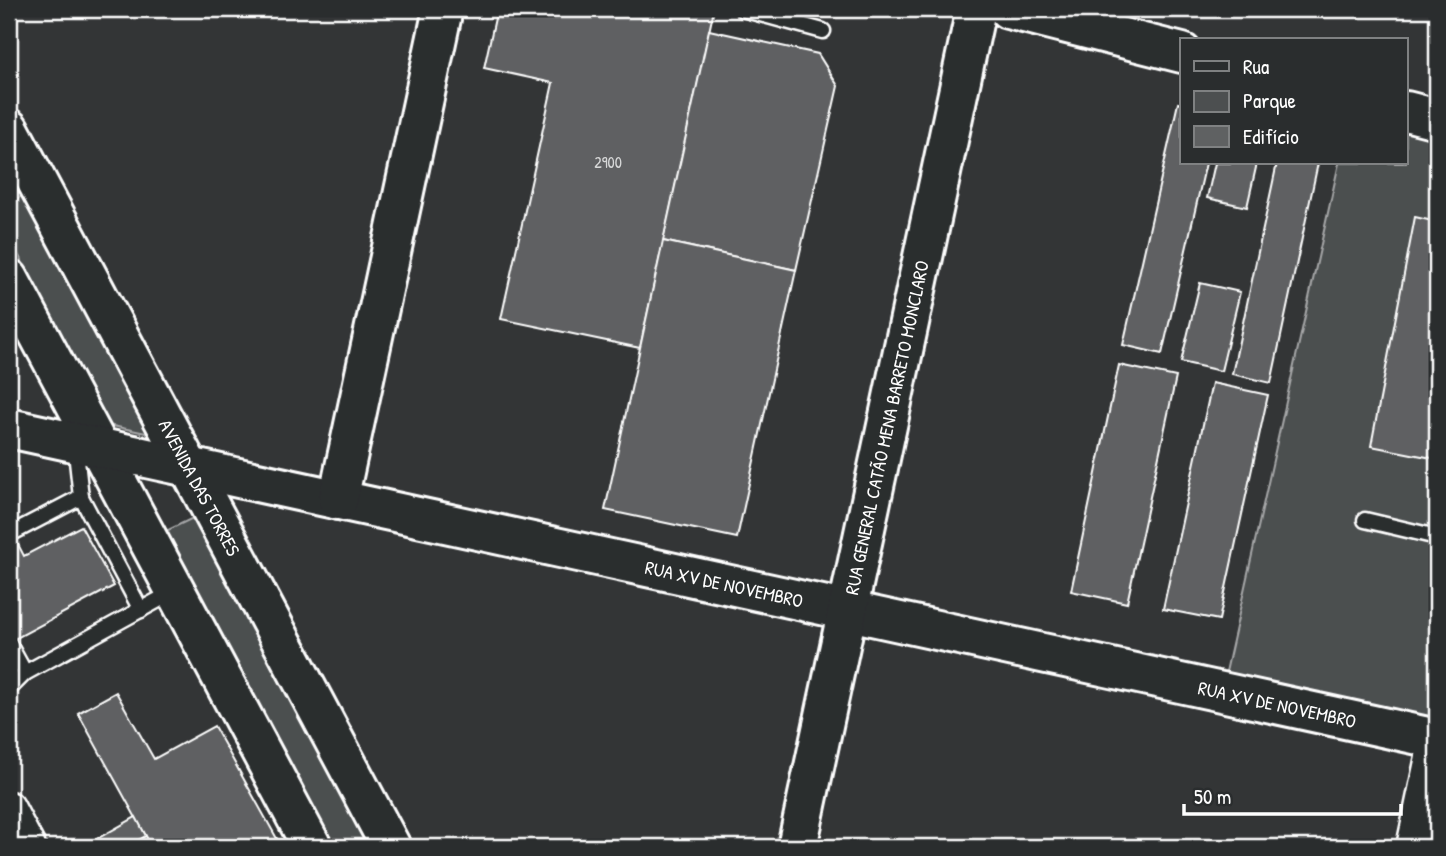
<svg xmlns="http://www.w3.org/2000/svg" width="1446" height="856" font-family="'Patrick Hand',sans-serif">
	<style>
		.green { fill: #4c4f50; stroke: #a6a7a8; stroke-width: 2 }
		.building { fill: #5f6162; stroke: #fff; stroke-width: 2 }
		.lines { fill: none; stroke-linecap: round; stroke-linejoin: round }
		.lane-casing { stroke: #fff; stroke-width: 19 }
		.street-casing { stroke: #fff; stroke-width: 35 }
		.secondary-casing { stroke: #fff; stroke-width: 44 }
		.lane { stroke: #2a2d2e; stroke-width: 14 }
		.street { stroke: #2a2d2e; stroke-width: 30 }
		.secondary { stroke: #2a2d2e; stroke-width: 38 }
		.labels { text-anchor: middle; stroke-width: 5; stroke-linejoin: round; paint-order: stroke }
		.number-label { font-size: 16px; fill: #d7d8d8 }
		.street-label { font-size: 19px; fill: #fff; stroke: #2a2d2e }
	</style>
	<rect width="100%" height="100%" fill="#333536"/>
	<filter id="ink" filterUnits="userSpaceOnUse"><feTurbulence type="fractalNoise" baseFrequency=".0143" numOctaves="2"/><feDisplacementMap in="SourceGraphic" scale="14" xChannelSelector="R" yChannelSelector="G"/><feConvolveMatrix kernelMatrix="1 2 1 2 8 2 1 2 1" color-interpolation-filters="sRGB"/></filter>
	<g filter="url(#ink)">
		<g class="green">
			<path d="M 1406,128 L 1437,136 L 1437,719 L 1226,672 L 1339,163 L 1406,163 Z"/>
			<path d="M 31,191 L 160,436 L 108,425 L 9,237 L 9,203 Z"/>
			<path d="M 197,516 L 373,847 L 333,847 L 164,532 Z"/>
		</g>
		<g class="building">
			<path d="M 497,9 L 714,9 L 640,348 L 501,319 L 553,83 L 484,68 Z"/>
			<path d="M 709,30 L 818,54 L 838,86 L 796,270 L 663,241 Z"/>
			<path d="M 1178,103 L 1182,104 L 1182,163 L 1206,163 L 1162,354 L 1123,345 Z"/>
			<path d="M 1215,163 L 1257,163 L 1247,207 L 1207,198 Z"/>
			<path d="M 1277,163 L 1318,163 L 1271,383 L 1232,374 Z"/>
			<path d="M 1415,217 L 1437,222 L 1437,459 L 1371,446 Z"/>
			<path d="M 663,241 L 796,270 L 737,538 L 605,510 Z"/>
			<path d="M 1200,283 L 1240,292 L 1221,371 L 1181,362 Z"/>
			<path d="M 1119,365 L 1176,377 L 1127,603 L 1071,591 Z"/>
			<path d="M 1212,383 L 1268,395 L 1219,620 L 1163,609 Z"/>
			<path d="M 9,508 L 17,523 L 9,527 L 24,556 L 81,526 L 114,586 L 11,641 L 9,637 Z"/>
			<path d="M 116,692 L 154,759 L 214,726 L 280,844 L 274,847 L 152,847 L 78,713 Z"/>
			<path d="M 136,817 L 146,836 L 126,847 L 89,847 L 88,844 Z"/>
		</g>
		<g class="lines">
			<g class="lane-casing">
				<g id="lane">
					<path d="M 742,9 L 823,31"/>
					<path d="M 81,497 L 141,610"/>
					<path d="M 1365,520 L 1437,537"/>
					<path d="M 12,533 L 81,497 L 75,443"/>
					<path d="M 9,644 L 25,673"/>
					<path d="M 9,689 L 25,673 L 173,592"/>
				</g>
			</g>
			<g class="street-casing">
				<g id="street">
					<path d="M 9,807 L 30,847"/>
					<path d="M 1412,847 L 1435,738"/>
				</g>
			</g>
			<g class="secondary-casing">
				<g id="secondary">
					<path d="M 1008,9 L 1182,53"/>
					<path d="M 1406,111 L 1437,119"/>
					<path id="s1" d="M 9,129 L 391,847"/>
					<path d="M 9,279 L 312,847"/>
					<path id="s2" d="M 9,428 L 1437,739"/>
					<path d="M 338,500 L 443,9"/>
					<path id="s3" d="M 797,847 L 976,9"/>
				</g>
			</g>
			<use href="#lane" class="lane"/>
			<use href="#street" class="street"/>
			<use href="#secondary" class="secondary"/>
		</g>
	</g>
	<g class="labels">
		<g class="number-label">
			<text x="608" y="168">2900</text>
		</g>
		<g class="street-label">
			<text dy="7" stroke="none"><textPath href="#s3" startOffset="429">RUA GENERAL CATÃO MENA BARRETO MONCLARO</textPath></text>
			<text dy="7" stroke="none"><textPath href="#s1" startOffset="406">AVENIDA DAS TORRES</textPath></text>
			<text dy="7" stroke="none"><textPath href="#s2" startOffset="732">RUA XV DE NOVEMBRO</textPath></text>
			<text dy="7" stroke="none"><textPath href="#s2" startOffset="1298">RUA XV DE NOVEMBRO</textPath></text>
		</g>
	</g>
	<rect width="1446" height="856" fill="none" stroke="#2a2d2e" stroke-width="35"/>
	<rect x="18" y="18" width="1411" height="821" fill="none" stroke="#fff" stroke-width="2.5" filter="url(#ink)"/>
	<rect x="1180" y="38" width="228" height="126" fill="#2a2d2e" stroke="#7f8182" stroke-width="2"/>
	<rect x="1194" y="61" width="35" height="10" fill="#2a2d2e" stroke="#7f8182" stroke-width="2"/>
	<text x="1243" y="74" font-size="21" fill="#ffffff">Rua</text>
	<rect x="1194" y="91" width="35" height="21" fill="#4c4f50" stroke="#7f8182" stroke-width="2"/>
	<text x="1243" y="108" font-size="21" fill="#ffffff">Parque</text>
	<rect x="1194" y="126" width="35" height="21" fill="#5f6162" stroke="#7f8182" stroke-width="2"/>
	<text x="1243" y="144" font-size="21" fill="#ffffff">Edifício</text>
	<path d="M1184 804v10h217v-10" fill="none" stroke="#ffffff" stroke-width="3.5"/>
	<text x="1194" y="804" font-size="21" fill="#ffffff" stroke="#2a2d2e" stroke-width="5" paint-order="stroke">50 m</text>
</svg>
